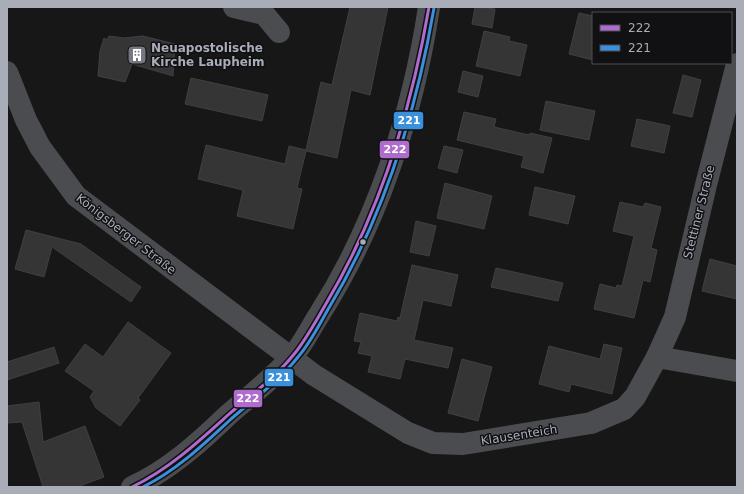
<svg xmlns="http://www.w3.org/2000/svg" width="744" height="494" font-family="'DejaVu Sans',sans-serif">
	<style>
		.building { fill: #353536; stroke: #3f4043 }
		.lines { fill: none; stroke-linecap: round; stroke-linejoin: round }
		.minor { stroke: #4b4c50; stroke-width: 22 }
		.bus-1-casing { stroke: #111113; stroke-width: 6 }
		.bus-2-casing { stroke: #111113; stroke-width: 6 }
		.bus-1 { stroke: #b06ccc; stroke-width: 3 }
		.bus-2 { stroke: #3a90db; stroke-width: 3 }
		.bus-dot { fill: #a8adb8; stroke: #111113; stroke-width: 1.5 }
		.labels { text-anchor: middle; stroke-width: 3; stroke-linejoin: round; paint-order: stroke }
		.poi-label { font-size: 12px; font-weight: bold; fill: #a8adb8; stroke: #111113; text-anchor: start }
		.street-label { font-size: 12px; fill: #a8adb8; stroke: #111113 }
		.line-badge { stroke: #111113; stroke-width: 1.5 }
		.badge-label { font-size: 11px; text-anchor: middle; font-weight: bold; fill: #fff }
	</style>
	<rect width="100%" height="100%" fill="#171717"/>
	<g class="building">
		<path d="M 350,7 L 388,7 L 370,95 L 351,90 L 337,158 L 306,151 L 297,188 L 302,189 L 293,229 L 237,216 L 243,190 L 198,179 L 206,145 L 285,164 L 289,146 L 306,150 L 321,82 L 332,85 Z"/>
		<path d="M 475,7 L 495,9 L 492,28 L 472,24 Z"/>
		<path d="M 579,13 L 593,16 L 593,60 L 569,54 Z"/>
		<path d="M 484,31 L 510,37 L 509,41 L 527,45 L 520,76 L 476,66 Z"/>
		<path d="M 109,36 L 124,38 L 143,36 L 175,44 L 173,76 L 132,64 L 125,82 L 98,76 L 100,51 L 104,38 L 107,40 Z"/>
		<path d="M 463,71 L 483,76 L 478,97 L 458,92 Z"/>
		<path d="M 683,75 L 701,80 L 692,117 L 673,113 Z"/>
		<path d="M 191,78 L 268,95 L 262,121 L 185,104 Z"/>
		<path d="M 546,101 L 595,111 L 589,140 L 540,130 Z"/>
		<path d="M 464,112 L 496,119 L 494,127 L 529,135 L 530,133 L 552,138 L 543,173 L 521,167 L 524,156 L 457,140 Z"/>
		<path d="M 637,119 L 670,126 L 664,153 L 631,146 Z"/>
		<path d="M 444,146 L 463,150 L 457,173 L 438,168 Z"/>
		<path d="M 445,183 L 492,196 L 484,229 L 437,218 Z"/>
		<path d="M 535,187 L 575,196 L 568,224 L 529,215 Z"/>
		<path d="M 620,202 L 643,207 L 645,203 L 661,207 L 651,248 L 657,250 L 650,282 L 643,280 L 634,318 L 594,309 L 600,284 L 616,288 L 617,285 L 622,286 L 634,236 L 613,231 Z"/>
		<path d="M 416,221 L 436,226 L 429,256 L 410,252 Z"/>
		<path d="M 26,230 L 81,244 L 141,287 L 131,302 L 52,247 L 44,277 L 15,269 Z"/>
		<path d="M 710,259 L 737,266 L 737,299 L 702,291 Z"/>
		<path d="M 412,265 L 458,275 L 451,306 L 423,300 L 414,340 L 453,348 L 448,368 L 405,359 L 400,379 L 368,372 L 372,356 L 358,353 L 361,342 L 354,341 L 360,313 L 397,321 L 398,317 L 400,318 Z"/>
		<path d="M 496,268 L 563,283 L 558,301 L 491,287 Z"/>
		<path d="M 128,322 L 171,353 L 138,398 L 140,400 L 120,426 L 96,408 L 90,397 L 94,391 L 65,371 L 85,344 L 103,357 Z"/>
		<path d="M 604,344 L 622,348 L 612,394 L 571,384 L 569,392 L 539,384 L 549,346 L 600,359 Z"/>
		<path d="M 54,347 L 59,363 L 7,380 L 7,362 Z"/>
		<path d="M 462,359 L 492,367 L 478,421 L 448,413 Z"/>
		<path d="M 39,402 L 43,442 L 85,426 L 104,477 L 77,487 L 43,487 L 22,422 L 7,423 L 7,406 Z"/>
	</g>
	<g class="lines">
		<g class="minor">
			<path d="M 234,7 L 264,14 L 279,32"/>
			<path d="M 7,72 L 26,120 L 40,147 L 76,196 L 314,375 L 408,433 L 433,443 L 463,444 L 591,423 L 624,409 L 635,397 L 657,357 L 737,371"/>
			<path d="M 657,357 L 675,317 L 706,185 L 737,64"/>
			<path d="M 132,487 C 168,471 200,442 228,415 C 249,397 272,379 291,358 C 302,346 310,329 319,315 C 377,224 413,114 429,7"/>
		</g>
		<g class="bus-1-casing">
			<path id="bus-1" d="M 132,487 C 169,469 198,442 228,415 C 251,395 276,377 295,353 C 307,338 317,319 327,302 C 381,211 411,111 429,7"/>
		</g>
		<g class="bus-2-casing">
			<path id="bus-2" d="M 143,487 C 177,470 204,444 231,419 C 254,399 279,381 298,357 C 311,342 320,323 330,306 C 385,214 416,113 434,8"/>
		</g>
		<use href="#bus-1" class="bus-1"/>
		<use href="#bus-2" class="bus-2"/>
	</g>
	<defs>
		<g id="building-square" transform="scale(1)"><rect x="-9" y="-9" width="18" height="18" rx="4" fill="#757880" stroke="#111113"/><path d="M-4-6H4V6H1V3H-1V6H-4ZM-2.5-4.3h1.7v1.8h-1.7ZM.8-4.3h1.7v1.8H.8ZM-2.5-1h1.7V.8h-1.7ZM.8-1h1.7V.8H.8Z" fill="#fff"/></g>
	</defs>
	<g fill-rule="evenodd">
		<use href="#building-square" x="137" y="55"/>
	</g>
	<circle class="bus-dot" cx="363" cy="242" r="3.5"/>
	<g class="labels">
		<g class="poi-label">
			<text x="151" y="52">Neuapostolische<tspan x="151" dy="14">Kirche Laupheim</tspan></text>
		</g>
		<g class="street-label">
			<text transform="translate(699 212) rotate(-76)" y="4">Stettiner Straße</text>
			<text transform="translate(126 234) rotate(38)" y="4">Königsberger Straße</text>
			<text transform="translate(519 435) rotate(-9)" y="4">Klausenteich</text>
		</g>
	</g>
	<g class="line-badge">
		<rect x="393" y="111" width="31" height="19" rx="4" fill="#3a90db"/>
		<rect x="379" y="140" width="31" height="19" rx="4" fill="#b06ccc"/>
		<rect x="264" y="368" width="30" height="19" rx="4" fill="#3a90db"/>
		<rect x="233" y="389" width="30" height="19" rx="4" fill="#b06ccc"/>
	</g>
	<g class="badge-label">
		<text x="409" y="124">221</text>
		<text x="395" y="153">222</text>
		<text x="279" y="381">221</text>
		<text x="248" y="402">222</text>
	</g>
	<rect width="744" height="494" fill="none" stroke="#a8adb8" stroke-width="16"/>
	<rect x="592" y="12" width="140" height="52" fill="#111113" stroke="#4d4f55"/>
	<rect x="600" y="25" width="20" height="6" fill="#b06ccc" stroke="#4d4f55"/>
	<text x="628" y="32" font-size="12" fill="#a8adb8">222</text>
	<rect x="600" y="45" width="20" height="6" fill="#3a90db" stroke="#4d4f55"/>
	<text x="628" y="52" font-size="12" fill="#a8adb8">221</text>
</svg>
